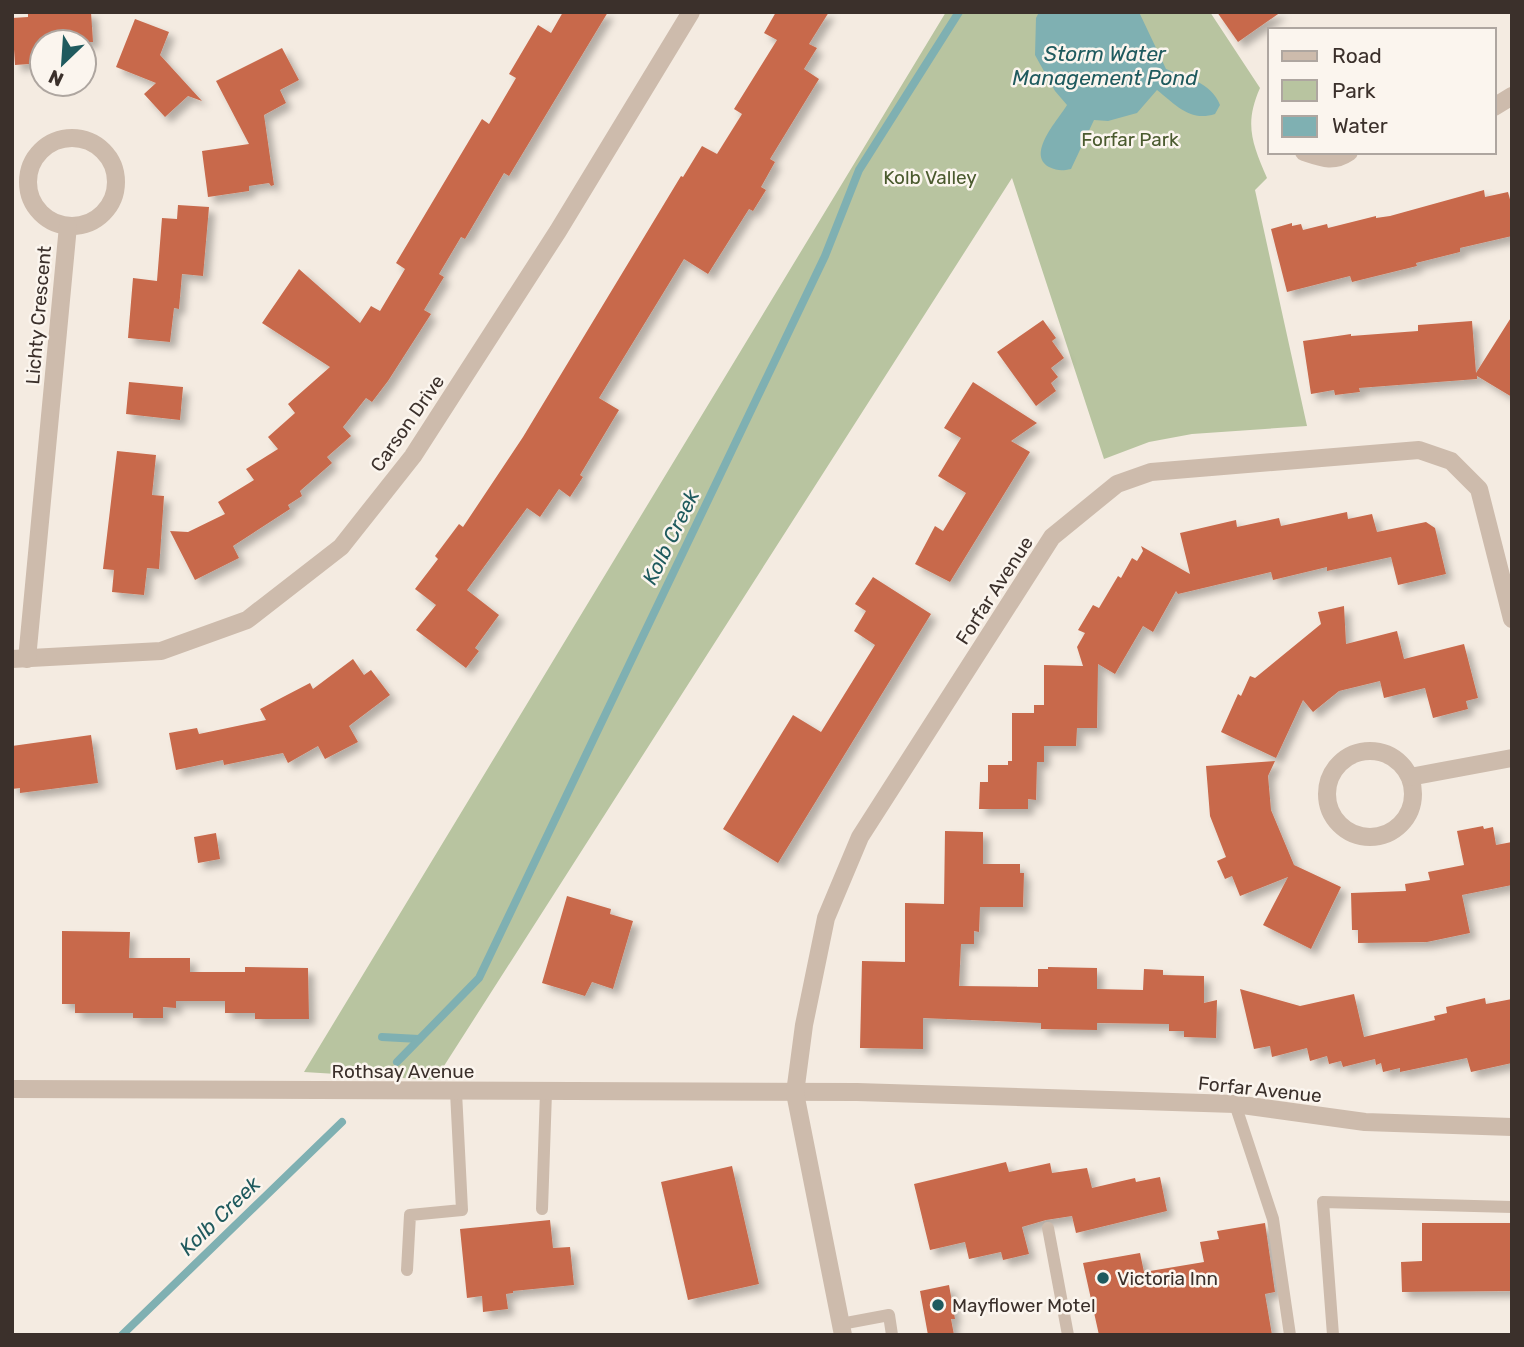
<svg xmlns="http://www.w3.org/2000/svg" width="1524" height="1347" font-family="Rubik,sans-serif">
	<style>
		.green { fill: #b8c4a0 }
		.water { fill: #7fb0b2 }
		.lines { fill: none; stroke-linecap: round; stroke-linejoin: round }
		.stream { stroke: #7fb0b2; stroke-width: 8 }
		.building { fill: #c8694b; filter: url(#shadow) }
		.service { stroke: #cdbbac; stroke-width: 12 }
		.minor { stroke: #cdbbac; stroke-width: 18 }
		.poi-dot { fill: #1f5a5e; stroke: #fbf5ee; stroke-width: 2.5 }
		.labels { text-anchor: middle; stroke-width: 5; stroke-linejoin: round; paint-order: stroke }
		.park-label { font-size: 19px; fill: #4a5a2e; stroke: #fbf5ee }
		.street-label { font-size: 19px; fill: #3b302b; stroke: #fbf5ee }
		.poi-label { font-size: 19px; fill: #3b302b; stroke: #fbf5ee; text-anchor: start }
		.water-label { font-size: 21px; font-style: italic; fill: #1f5a5e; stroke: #fbf5ee }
	</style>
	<defs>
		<filter id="shadow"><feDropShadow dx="6" dy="6" stdDeviation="3.5" flood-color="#0004"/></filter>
	</defs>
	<rect width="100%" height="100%" fill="#f4ebe1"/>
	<path class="green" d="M 946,12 L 1210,12 L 1260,88 C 1244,124 1252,143 1267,178 L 1255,190 L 1307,426 L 1192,434 L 1149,442 L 1104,459 L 1012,178 L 435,1080 L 304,1072 Z"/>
	<path class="water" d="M 1039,12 L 1139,12 L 1166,69 C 1186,77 1212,83 1220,105 L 1215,114 C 1190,122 1176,105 1157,90 L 1137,113 L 1108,121 L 1094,120 L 1071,169 C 1062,171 1058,171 1049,167 C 1026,154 1058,120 1067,105 L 1055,91 L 1035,55 L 1036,18 Z"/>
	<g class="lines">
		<g class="stream">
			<path d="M 382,1037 L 419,1039"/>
			<path d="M 397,1062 L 479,978 L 825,256 L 859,170 L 959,12"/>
			<path d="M 122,1335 L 342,1122"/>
		</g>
	</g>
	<g class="building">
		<path d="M 28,12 L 91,12 L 93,42 L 42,42 L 42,63 L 15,65 L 12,18 L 28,17 Z"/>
		<path d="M 563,12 L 608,12 L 509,176 L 504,173 L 465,239 L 461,237 L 439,274 L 444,277 L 424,310 L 431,314 L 388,381 L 372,402 L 366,398 L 343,427 L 351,436 L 327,457 L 332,463 L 300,491 L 302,496 L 288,505 L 290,509 L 233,546 L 239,558 L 195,580 L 170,531 L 188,532 L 225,514 L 218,502 L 254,480 L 246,469 L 278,449 L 268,437 L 295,413 L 288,404 L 330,367 L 262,323 L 299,269 L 360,323 L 371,306 L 380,311 L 405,269 L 396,263 L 482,119 L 489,124 L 516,78 L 509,74 L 538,25 L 551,33 Z"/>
		<path d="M 776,12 L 829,12 L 809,44 L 817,48 L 804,69 L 819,79 L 770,159 L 775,162 L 761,187 L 766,190 L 753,211 L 749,209 L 708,274 L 684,259 L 599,398 L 619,410 L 580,475 L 583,477 L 570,497 L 559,489 L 540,517 L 527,508 L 467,590 L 499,615 L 475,648 L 479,651 L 466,668 L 416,630 L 436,605 L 415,589 L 438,559 L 435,556 L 459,524 L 463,527 L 523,437 L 681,176 L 683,177 L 702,146 L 717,154 L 742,114 L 734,109 L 777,40 L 764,33 Z"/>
		<path d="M 1217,12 L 1281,12 L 1238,42 Z"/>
		<path d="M 135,19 L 169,32 L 160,55 L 202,101 L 188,96 L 165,117 L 144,94 L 156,83 L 116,67 Z"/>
		<path d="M 282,48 L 299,80 L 280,90 L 286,103 L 264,115 L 274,185 L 271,186 L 269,183 L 249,186 L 249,191 L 208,197 L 202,151 L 249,144 L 216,81 Z"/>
		<path d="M 1484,190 L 1485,197 L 1508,192 L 1512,207 L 1512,236 L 1460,248 L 1460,252 L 1416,263 L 1417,266 L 1352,282 L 1350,276 L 1287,292 L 1271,229 L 1292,223 L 1292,226 L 1301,224 L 1303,230 L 1327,224 L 1328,228 L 1376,216 L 1376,218 L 1390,216 Z"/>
		<path d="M 178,205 L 209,207 L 203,276 L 182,274 L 179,309 L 174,308 L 170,342 L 128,338 L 133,278 L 157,281 L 162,218 L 177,219 Z"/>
		<path d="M 1512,316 L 1512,397 L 1477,376 L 1477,379 L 1359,388 L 1360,392 L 1335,395 L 1334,390 L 1311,394 L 1303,341 L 1351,334 L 1351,336 L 1418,331 L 1418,325 L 1472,321 L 1476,373 Z"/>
		<path d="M 1043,320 L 1056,338 L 1052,341 L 1064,358 L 1051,368 L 1058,377 L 1051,383 L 1056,391 L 1036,406 L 997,352 Z"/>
		<path d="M 129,382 L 183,387 L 180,420 L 126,414 Z"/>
		<path d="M 973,382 L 1037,423 L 1011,441 L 1030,452 L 950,582 L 915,564 L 935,526 L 943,531 L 966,493 L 938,476 L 961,438 L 944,428 Z"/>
		<path d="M 117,451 L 156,455 L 152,495 L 164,496 L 159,569 L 147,568 L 144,595 L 112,592 L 114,570 L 103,569 Z"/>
		<path d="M 1347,512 L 1348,519 L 1372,514 L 1377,532 L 1426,522 L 1435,528 L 1446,574 L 1398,585 L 1391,557 L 1327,571 L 1327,567 L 1273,580 L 1271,572 L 1178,594 L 1176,591 L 1153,632 L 1143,626 L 1115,674 L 1098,664 L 1097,728 L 1077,728 L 1076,746 L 1044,746 L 1044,762 L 1037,762 L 1036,800 L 1028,799 L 1028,809 L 979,809 L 980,782 L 988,782 L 988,765 L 1008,765 L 1008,761 L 1012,761 L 1012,713 L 1034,713 L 1034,705 L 1044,705 L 1044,665 L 1083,666 L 1077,647 L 1085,633 L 1078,630 L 1093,605 L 1099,608 L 1118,576 L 1121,578 L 1132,558 L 1137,561 L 1143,551 L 1141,546 L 1190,574 L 1180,533 L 1236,520 L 1237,527 L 1279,518 L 1281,526 Z"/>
		<path d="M 873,577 L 931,614 L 778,863 L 723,829 L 793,715 L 821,732 L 875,645 L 854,631 L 866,611 L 855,604 Z"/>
		<path d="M 1344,606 L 1346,644 L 1397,631 L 1404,659 L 1464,644 L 1478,698 L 1466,701 L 1468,709 L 1433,718 L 1425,688 L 1384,698 L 1380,681 L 1339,691 L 1313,712 L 1303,700 L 1276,758 L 1221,732 L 1238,694 L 1241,696 L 1250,676 L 1255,678 L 1321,624 L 1318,612 Z"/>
		<path d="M 353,659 L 364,675 L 371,670 L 390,695 L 349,726 L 358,742 L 325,759 L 318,746 L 288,763 L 283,753 L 224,765 L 223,760 L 176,770 L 169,733 L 197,728 L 199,734 L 266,720 L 260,709 L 310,683 L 313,689 Z"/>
		<path d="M 91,735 L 98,783 L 20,793 L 20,788 L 12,789 L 12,746 Z"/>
		<path d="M 1275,761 L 1268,776 L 1271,810 L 1294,865 L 1341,887 L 1311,949 L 1263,925 L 1288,877 L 1240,896 L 1232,876 L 1225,879 L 1217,861 L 1226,857 L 1210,816 L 1206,766 Z"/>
		<path d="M 1483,826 L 1484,829 L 1493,827 L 1496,845 L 1512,842 L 1512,885 L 1462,895 L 1470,933 L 1427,942 L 1358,943 L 1358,930 L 1352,930 L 1351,893 L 1406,891 L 1405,884 L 1430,880 L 1428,872 L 1464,865 L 1457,831 Z"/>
		<path d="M 945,831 L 983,832 L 983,864 L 1020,864 L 1020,873 L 1024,873 L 1023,907 L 980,907 L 979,932 L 974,931 L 974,944 L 961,944 L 959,986 L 1038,987 L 1038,969 L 1048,969 L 1048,967 L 1097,968 L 1097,989 L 1143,990 L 1144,969 L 1163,970 L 1163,975 L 1204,976 L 1204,1003 L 1217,1000 L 1216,1038 L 1184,1037 L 1184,1031 L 1169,1031 L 1169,1024 L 1097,1023 L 1097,1030 L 1041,1029 L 1041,1023 L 923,1018 L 923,1049 L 860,1048 L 862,961 L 905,962 L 905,903 L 944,904 Z"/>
		<path d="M 216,833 L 220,859 L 198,863 L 194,837 Z"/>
		<path d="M 567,896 L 611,909 L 610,914 L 633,921 L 613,989 L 592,982 L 585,996 L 542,983 Z"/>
		<path d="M 62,931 L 130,932 L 129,958 L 190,958 L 190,972 L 245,972 L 245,967 L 308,968 L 309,1019 L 255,1019 L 255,1013 L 225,1013 L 225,1001 L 176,1001 L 176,1008 L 163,1007 L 163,1018 L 133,1018 L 133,1013 L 75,1013 L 75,1004 L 62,1004 Z"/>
		<path d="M 1240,989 L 1300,1006 L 1354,994 L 1364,1037 L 1435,1020 L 1434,1016 L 1447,1013 L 1446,1007 L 1485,998 L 1486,1004 L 1512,999 L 1512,1063 L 1471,1072 L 1467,1058 L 1400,1072 L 1400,1068 L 1383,1072 L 1381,1063 L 1376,1065 L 1375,1059 L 1343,1067 L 1341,1061 L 1329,1064 L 1327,1056 L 1310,1061 L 1307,1048 L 1272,1057 L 1270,1046 L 1254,1049 Z"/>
		<path d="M 1006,1162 L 1009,1172 L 1050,1163 L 1052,1173 L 1087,1168 L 1092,1188 L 1135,1178 L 1136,1182 L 1160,1177 L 1167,1211 L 1076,1233 L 1072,1216 L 1046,1220 L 1022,1227 L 1029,1254 L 1003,1260 L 1001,1252 L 969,1259 L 965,1242 L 930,1250 L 914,1184 Z"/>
		<path d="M 732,1166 L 759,1284 L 688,1300 L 661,1182 Z"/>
		<path d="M 550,1220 L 553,1248 L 570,1247 L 574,1285 L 513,1291 L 513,1293 L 506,1294 L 508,1309 L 483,1312 L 482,1296 L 467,1298 L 460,1229 Z"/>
		<path d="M 1265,1223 L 1275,1292 L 1265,1294 L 1272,1335 L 1099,1335 L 1083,1263 L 1140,1253 L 1144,1272 L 1204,1262 L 1200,1242 L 1219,1239 L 1217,1231 Z"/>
		<path d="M 1422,1223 L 1512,1223 L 1512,1291 L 1402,1292 L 1401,1262 L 1422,1261 Z"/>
		<path d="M 949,1285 L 955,1319 L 951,1319 L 954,1335 L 928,1335 L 920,1291 Z"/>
	</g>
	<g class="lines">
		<g class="service">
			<path d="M 1235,1104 L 1273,1219 L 1290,1335"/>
			<path d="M 542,1209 L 546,1092"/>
			<path d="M 1048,1228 L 1068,1335"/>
			<path d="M 407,1270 L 410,1215 L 462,1210 L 456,1092"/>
			<path d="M 841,1324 L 889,1315 L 892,1335"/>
			<path d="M 1333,1335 L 1323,1202 L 1512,1207"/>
		</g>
		<g class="minor">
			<path d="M 1494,107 L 1512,96"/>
			<circle cx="72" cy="182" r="44"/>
			<path d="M 1304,152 C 1322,158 1333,163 1349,152"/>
			<path d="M 12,659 L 161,651 L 247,620 L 341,547 L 413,456 L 558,231 L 691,12"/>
			<path d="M 27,659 L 68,226"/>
			<circle cx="1370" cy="794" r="43"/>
			<path d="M 1410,777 L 1512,758"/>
			<path d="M 12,1089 L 857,1092 L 1235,1104 L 1365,1122 L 1512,1127"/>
			<path d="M 843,1335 L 795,1093 L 804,1025 L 826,918 L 860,837 L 1052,537 L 1117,484 L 1151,472 L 1419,450 L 1451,461 L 1479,489 L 1512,619"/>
		</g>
	</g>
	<g class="poi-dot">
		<circle cx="1103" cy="1278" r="7"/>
		<circle cx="938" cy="1305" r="7"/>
	</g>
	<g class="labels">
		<g class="park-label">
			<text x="1130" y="146">Forfar Park</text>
			<text x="930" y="184">Kolb Valley</text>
		</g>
		<g class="street-label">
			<text transform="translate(38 315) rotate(-85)" y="7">Lichty Crescent</text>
			<text transform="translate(407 423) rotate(-55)" y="7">Carson Drive</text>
			<text transform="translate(994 590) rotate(-57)" y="7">Forfar Avenue</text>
			<text x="403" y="1078">Rothsay Avenue</text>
			<text transform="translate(1260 1089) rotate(6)" y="7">Forfar Avenue</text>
		</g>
		<g class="poi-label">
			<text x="1117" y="1285">Victoria Inn</text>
			<text x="952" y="1312">Mayflower Motel</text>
		</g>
		<g class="water-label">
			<text x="1105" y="61">Storm Water<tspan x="1105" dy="24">Management Pond</tspan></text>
			<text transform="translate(671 537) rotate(-64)" y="7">Kolb Creek</text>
			<text transform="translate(220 1216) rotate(-44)" y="7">Kolb Creek</text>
		</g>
	</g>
	<rect width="1524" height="1347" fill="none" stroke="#3b302b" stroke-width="28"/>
	<rect x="1268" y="28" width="228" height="126" fill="#fbf5ee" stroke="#aea6a0" stroke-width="2"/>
	<rect x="1282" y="51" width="35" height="10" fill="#cdbbac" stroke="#aea6a0" stroke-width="2"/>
	<text x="1332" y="63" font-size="21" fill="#3b302b">Road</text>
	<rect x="1282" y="80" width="35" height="21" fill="#b8c4a0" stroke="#aea6a0" stroke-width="2"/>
	<text x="1332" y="98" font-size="21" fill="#3b302b">Park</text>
	<rect x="1282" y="116" width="35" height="21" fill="#7fb0b2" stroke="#aea6a0" stroke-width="2"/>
	<text x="1332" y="133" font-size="21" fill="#3b302b">Water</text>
	<g transform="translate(63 63) rotate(205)"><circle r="33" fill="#fbf5ee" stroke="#aea6a0" stroke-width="2"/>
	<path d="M0-5L12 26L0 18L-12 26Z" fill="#1f5a5e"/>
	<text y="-10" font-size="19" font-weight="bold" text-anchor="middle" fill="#3b302b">N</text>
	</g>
</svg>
